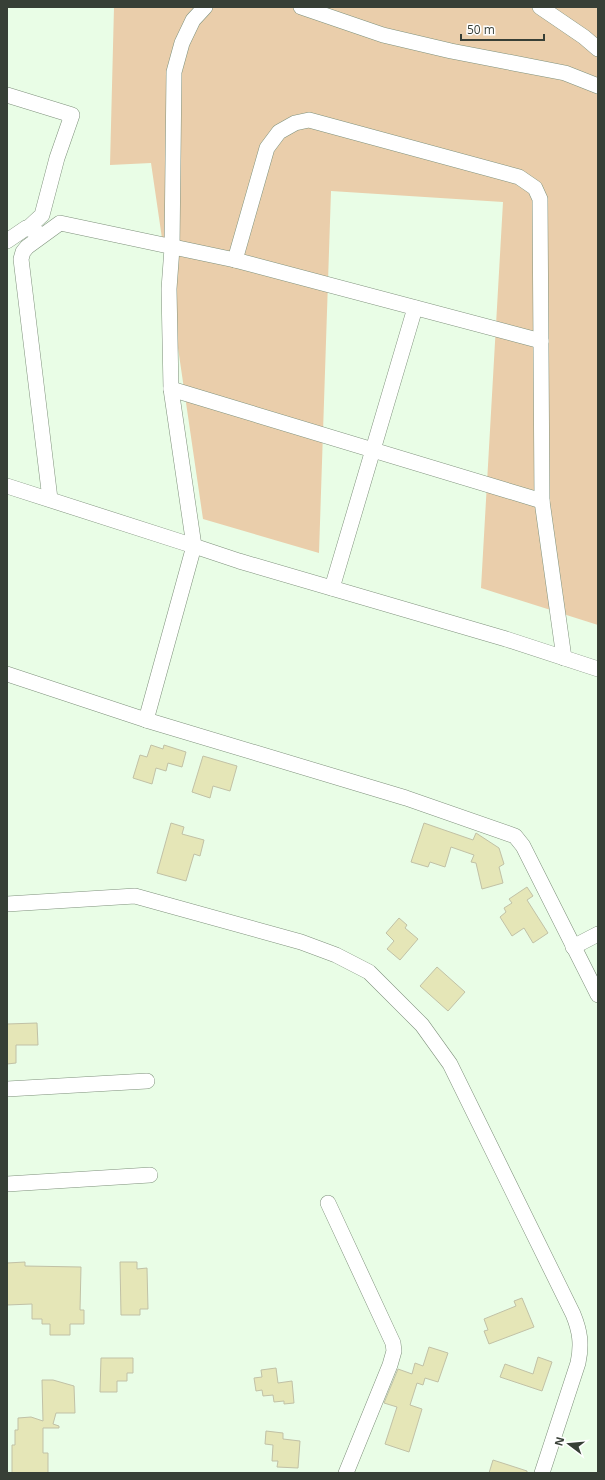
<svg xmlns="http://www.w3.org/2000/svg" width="605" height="1480" font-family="'Open Sans',sans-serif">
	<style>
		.green { fill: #eaceab }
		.building { fill: #e5e6b7; stroke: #c1c1a6 }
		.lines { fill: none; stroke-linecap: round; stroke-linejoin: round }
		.minor-casing { stroke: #7f917c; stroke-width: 16 }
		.minor { stroke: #fff; stroke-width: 15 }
	</style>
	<rect width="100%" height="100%" fill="#e9fde6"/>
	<path class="green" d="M 114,7 L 598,7 L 598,625 L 481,588 L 503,202 L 331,191 L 319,553 L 203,519 L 151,163 L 110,165 Z"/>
	<g class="building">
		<path d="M 151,745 L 163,749 L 164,745 L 186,752 L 182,767 L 168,763 L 166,771 L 156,768 L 152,784 L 133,778 L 140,755 L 147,757 Z"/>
		<path d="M 203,756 L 237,766 L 230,791 L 213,786 L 210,798 L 192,792 Z"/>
		<path d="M 171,823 L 184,827 L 182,834 L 204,840 L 200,856 L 194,854 L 186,881 L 157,873 Z"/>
		<path d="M 424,823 L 473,840 L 476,833 L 499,848 L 504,864 L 499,867 L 503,883 L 482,889 L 476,863 L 471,862 L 474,855 L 451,847 L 445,867 L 430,862 L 428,867 L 411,862 Z"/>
		<path d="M 527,887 L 533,896 L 527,900 L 548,933 L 533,943 L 524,928 L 512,936 L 500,917 L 506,912 L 504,908 L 512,903 L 509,899 Z"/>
		<path d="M 399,918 L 407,925 L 405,928 L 418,939 L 400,960 L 387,949 L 394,941 L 386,933 Z"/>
		<path d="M 437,967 L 465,992 L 448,1011 L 420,986 Z"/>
		<path d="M 37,1023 L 38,1045 L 16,1045 L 16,1063 L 7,1064 L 7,1024 Z"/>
		<path d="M 25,1262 L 25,1266 L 81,1267 L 80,1310 L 84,1310 L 84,1324 L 70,1324 L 70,1335 L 50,1335 L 50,1324 L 42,1324 L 42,1319 L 32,1319 L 32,1304 L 7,1305 L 7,1263 Z"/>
		<path d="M 120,1262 L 137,1262 L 137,1269 L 147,1268 L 148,1309 L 140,1309 L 140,1315 L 121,1315 Z"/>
		<path d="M 522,1298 L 534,1327 L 489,1344 L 484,1331 L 488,1330 L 484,1319 L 516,1306 L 514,1301 Z"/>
		<path d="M 429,1347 L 448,1353 L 438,1382 L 425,1378 L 423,1385 L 417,1383 L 410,1405 L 422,1409 L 409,1452 L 385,1444 L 397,1407 L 384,1403 L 398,1369 L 412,1374 L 415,1363 L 423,1366 Z"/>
		<path d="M 538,1357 L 552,1362 L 542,1391 L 500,1377 L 505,1364 L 533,1374 Z"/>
		<path d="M 101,1358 L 133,1358 L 133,1373 L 127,1373 L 127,1381 L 117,1381 L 117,1392 L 100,1392 Z"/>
		<path d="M 276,1368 L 278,1383 L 292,1381 L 294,1403 L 284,1404 L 284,1401 L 274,1402 L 273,1395 L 263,1396 L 262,1390 L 256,1391 L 254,1378 L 262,1377 L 261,1370 Z"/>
		<path d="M 42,1380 L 53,1380 L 74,1386 L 75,1413 L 56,1413 L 53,1424 L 59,1426 L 59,1428 L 43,1428 L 43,1453 L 48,1453 L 48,1473 L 12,1473 L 12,1445 L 15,1445 L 15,1430 L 18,1430 L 18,1418 L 31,1417 L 43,1421 Z"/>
		<path d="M 266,1431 L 283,1433 L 283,1439 L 300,1441 L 298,1468 L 277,1467 L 278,1461 L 272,1461 L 273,1445 L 265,1444 Z"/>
		<path d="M 493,1460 L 527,1471 L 527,1473 L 489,1473 Z"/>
	</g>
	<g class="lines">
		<g class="minor-casing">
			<g id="minor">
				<path d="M 205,7 L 193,20 L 182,43 L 174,72 L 172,248 L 169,289 L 171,389 L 194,546 L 239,561 L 506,639 L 598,669"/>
				<path d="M 301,7 L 383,35 L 451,51 L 565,73 L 598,86"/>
				<path d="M 540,7 L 584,37 L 598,49"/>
				<path d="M 7,95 L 72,115 L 57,158 L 42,215 L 28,228"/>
				<path d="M 7,241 L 26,228 L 37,232"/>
				<path d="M 235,260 L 267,148 L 279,132 L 295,123 L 309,120 L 519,177 L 535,188 L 540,199 L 542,501 L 564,658"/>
				<path d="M 171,389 L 542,501"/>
				<path d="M 7,486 L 194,546 L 146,720"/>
				<path d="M 50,499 L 21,259 L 23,252 L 27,247 L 60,223 L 235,260 L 541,341"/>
				<path d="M 332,588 L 415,308"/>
				<path d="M 7,674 L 146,720 L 406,798 L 515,836 L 523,846 L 598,995"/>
				<path d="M 7,904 L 135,896 L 301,942 L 336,955 L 369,972 L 422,1025 L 450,1064 L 573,1314 C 580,1331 582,1344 578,1363 L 542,1473"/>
				<path d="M 573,947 L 598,934"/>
				<path d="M 7,1089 L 147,1081"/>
				<path d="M 7,1184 L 150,1175"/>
				<path d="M 328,1203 L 393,1343 L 394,1351 L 390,1365 L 346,1473"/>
			</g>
		</g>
		<use href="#minor" class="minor"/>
	</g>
	<rect width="605" height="1480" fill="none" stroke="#373f36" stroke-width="16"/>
	<g transform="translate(569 1444) rotate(286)" stroke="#ffffff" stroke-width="3" paint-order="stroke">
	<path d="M0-3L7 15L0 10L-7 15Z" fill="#373f36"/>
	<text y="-6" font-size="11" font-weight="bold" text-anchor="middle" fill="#373f36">N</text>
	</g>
	<path d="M461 34v6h83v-6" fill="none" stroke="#373f36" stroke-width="2"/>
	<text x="467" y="34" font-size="12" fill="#373f36" stroke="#ffffff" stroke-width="3" paint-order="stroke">50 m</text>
</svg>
